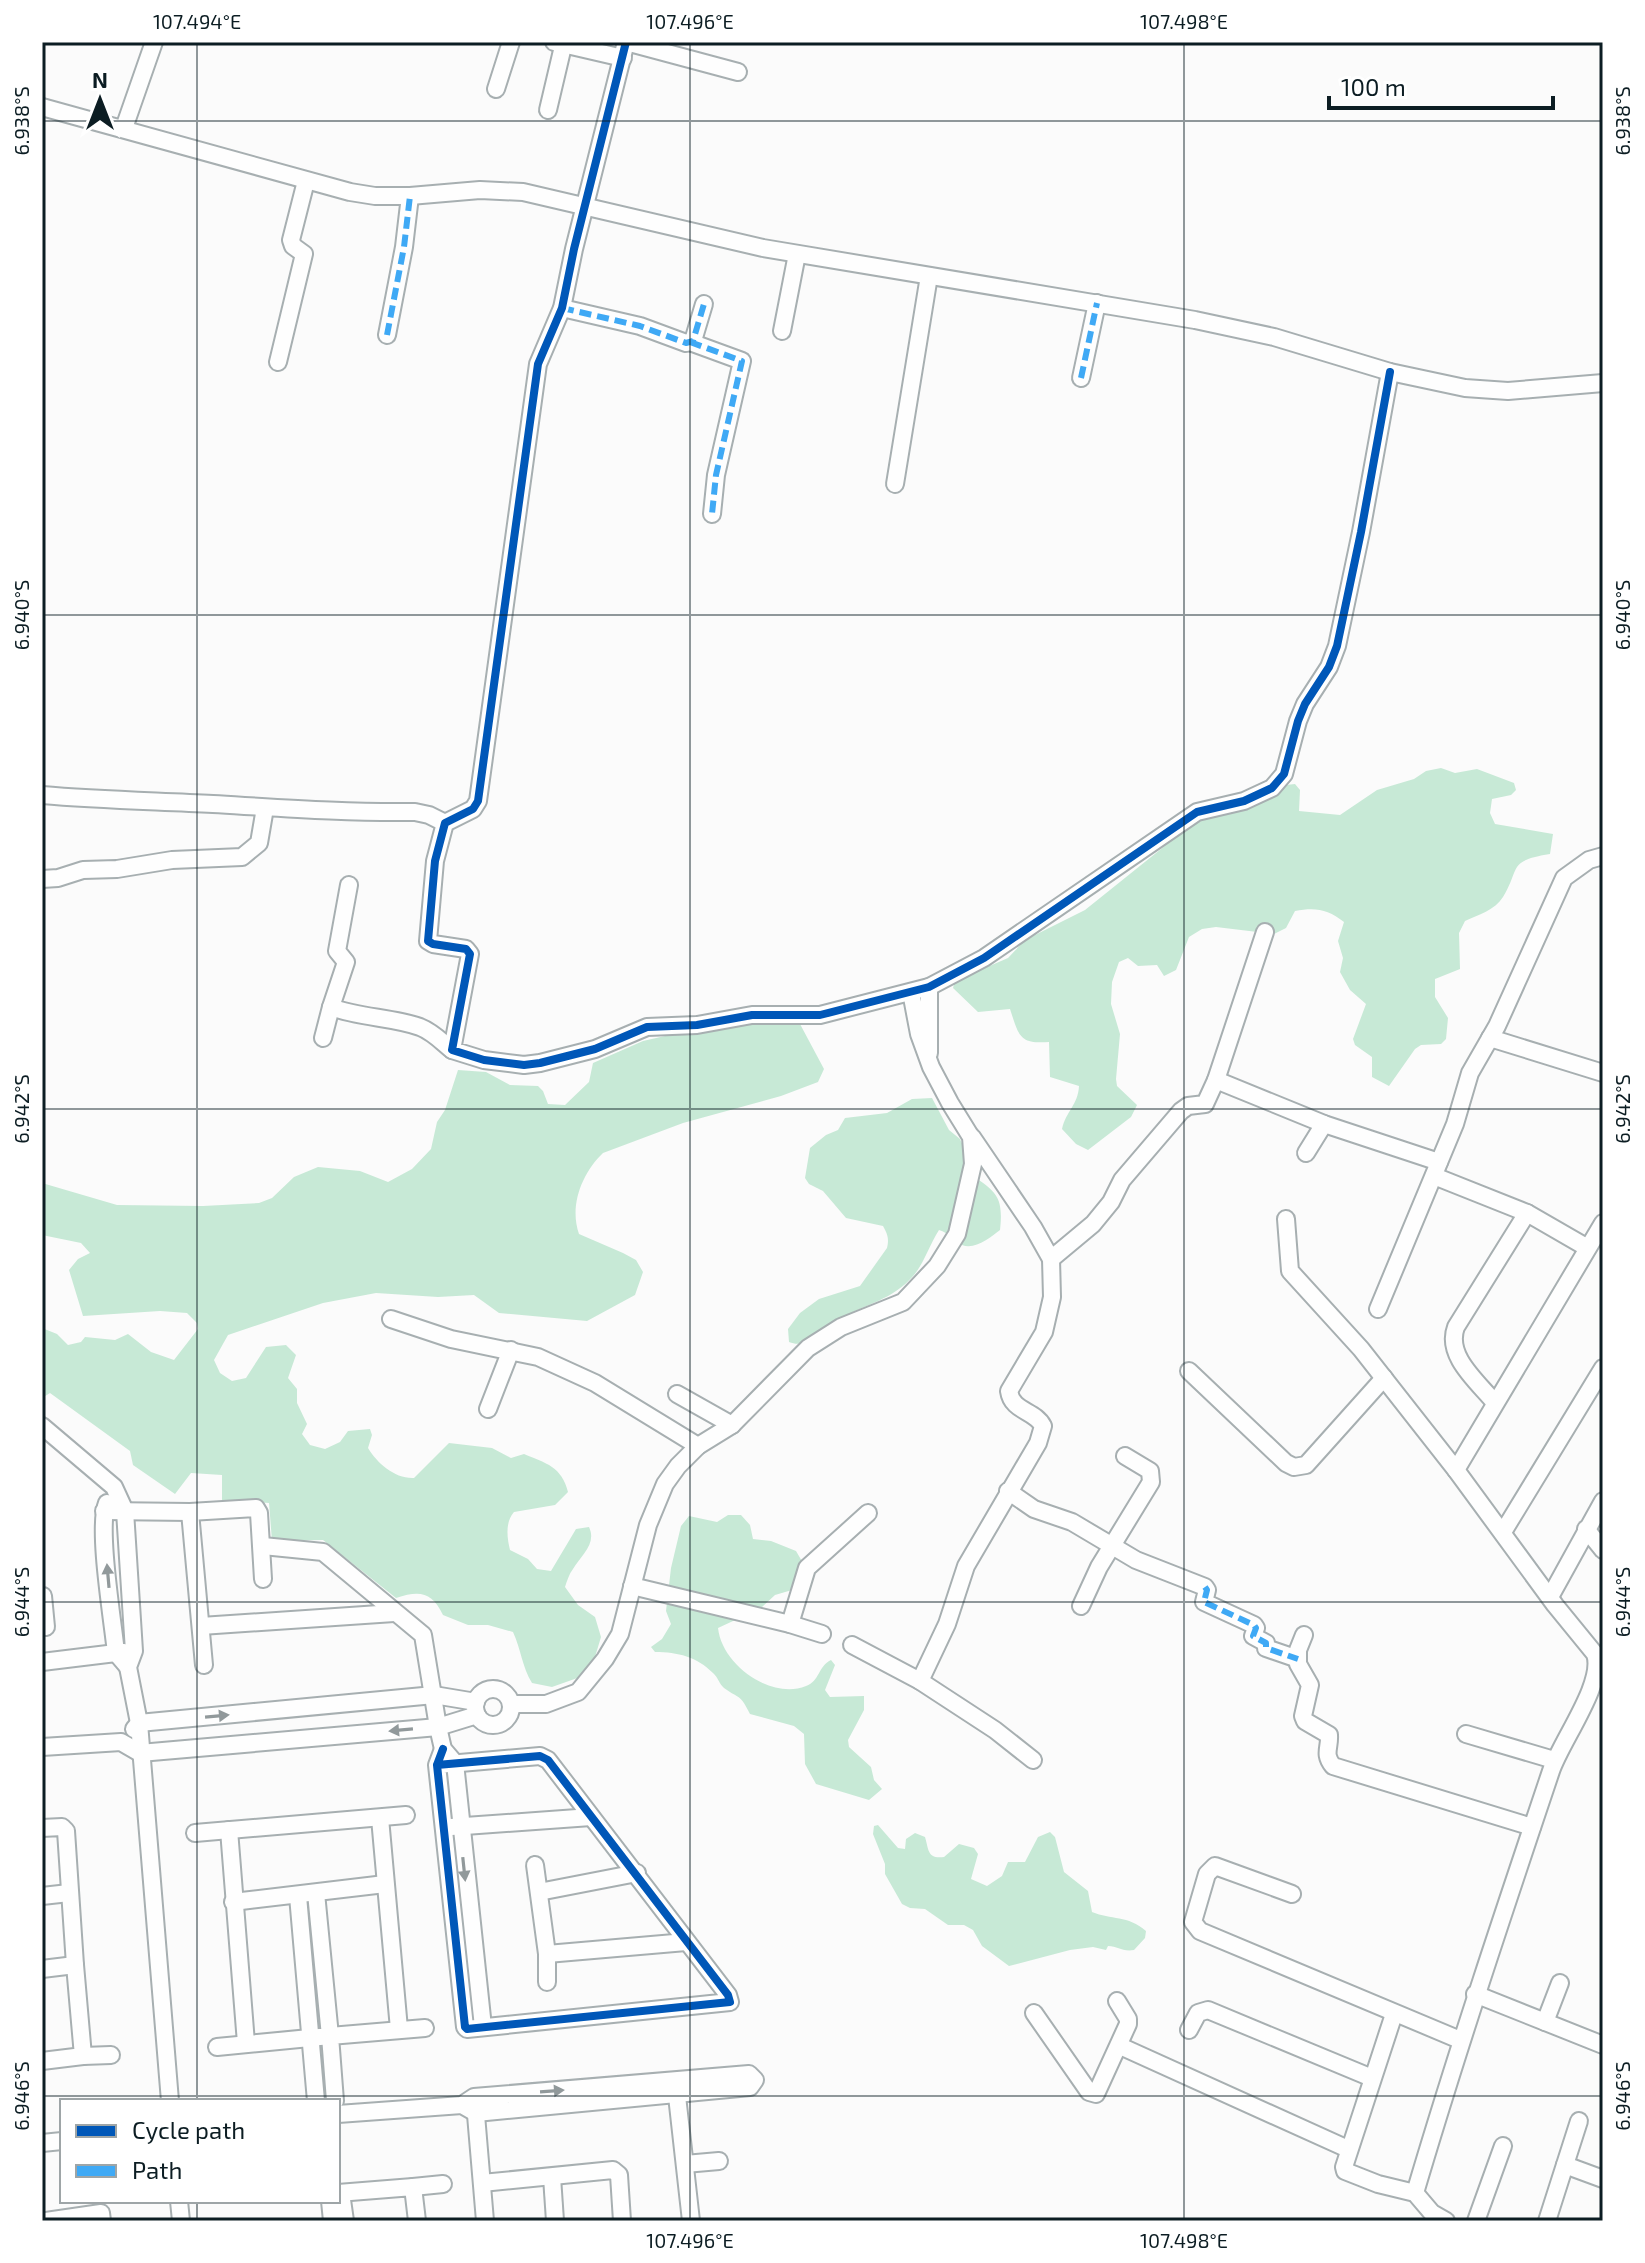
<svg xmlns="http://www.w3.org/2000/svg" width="1645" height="2263" font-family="'Exo 2',sans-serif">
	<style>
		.green { fill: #c7e9d6 }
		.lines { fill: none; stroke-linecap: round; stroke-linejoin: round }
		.minor-casing { stroke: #a7afb1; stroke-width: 20 }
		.minor { stroke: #fefefe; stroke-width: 16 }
		.quiet { stroke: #3fa9f5; stroke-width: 6; stroke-dasharray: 12 6; stroke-linecap: butt }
		.cycleway-casing { stroke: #fff; stroke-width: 13 }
		.cycleway { stroke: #0057b8; stroke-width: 8 }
		.oneway { fill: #91999b }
		.ticks { fill: none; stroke: #0c1d23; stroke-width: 2; stroke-opacity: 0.45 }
		.neatline { fill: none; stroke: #0c1d23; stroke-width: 3 }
		.ticks-label { font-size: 20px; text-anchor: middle; fill: #0c1d23 }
	</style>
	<rect width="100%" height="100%" fill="#fbfbfb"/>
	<g class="green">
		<path d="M 1441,768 L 1455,773 L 1477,769 L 1514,783 L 1516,790 L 1511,795 L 1492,799 L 1490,813 L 1495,824 L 1553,834 L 1550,854 C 1507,861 1521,867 1503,897 C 1495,910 1478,915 1465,921 L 1459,933 L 1460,969 L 1435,979 L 1435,997 L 1448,1018 L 1446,1039 L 1441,1044 L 1421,1045 L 1415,1049 L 1389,1086 L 1372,1077 L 1372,1057 L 1355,1045 L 1353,1039 L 1366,1004 L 1350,990 L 1340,972 L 1343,958 L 1338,941 L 1344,922 C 1328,909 1315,907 1295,911 L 1286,928 L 1274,934 L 1216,927 L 1202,929 L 1189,937 L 1176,970 L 1164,976 L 1157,965 L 1138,966 L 1128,958 L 1119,962 L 1112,982 L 1111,1004 L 1120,1034 L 1116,1079 L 1117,1086 L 1137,1105 L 1131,1117 L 1088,1150 L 1076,1144 L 1062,1129 C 1066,1111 1078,1105 1079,1086 L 1050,1077 L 1049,1042 C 1019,1044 1019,1036 1010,1009 L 978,1012 L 953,988 L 955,981 L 1008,958 L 1025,940 L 1085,910 L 1186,829 L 1220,811 L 1263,801 L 1286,785 L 1295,784 L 1300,790 L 1299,811 L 1340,815 L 1377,790 L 1414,779 L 1426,771 Z"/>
		<path d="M 777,1022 L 800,1024 L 824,1069 L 818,1082 L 781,1096 L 683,1123 L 603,1153 C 582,1173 569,1206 579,1234 L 623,1253 L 636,1260 L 643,1272 L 635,1295 L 587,1321 L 499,1313 L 474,1295 L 438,1297 L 376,1293 L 323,1303 L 228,1335 L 214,1360 L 220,1373 L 232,1381 L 246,1378 L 266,1347 L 286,1345 L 296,1355 L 288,1378 L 297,1389 L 297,1403 L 307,1424 L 302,1434 L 310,1445 L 325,1449 L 340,1442 L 348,1431 L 370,1429 L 372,1435 L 368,1448 C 377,1463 395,1479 414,1478 L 449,1443 L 492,1448 L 511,1458 L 524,1454 C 546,1463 562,1467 568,1492 L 555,1505 L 514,1512 C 505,1522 507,1538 510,1550 L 528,1559 L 537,1569 L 551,1571 L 576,1529 L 589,1527 C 597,1544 581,1555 573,1569 C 569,1574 567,1581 565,1587 L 578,1605 L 595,1617 L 601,1637 L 592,1667 L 583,1676 L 552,1687 L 532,1683 C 522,1667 521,1649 513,1632 L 488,1625 L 468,1625 L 443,1615 C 432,1592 420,1590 396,1598 L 323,1540 L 272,1541 L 269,1503 L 222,1500 L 222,1475 L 191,1473 L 175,1494 L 133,1465 L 130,1451 L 50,1393 L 42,1398 L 42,1328 L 57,1334 L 68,1345 L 81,1342 L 85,1337 L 115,1340 L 128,1334 L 151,1352 L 174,1360 L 198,1329 L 197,1323 L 187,1313 L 160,1311 L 83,1316 L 69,1270 L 78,1259 L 90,1253 L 81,1243 L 42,1235 L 42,1183 L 117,1205 L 203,1206 L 259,1203 L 272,1198 L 294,1177 L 318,1167 L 360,1171 L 388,1182 L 412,1169 L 431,1149 L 437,1122 L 445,1110 L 458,1070 L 486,1072 L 510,1085 L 538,1086 L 543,1091 L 548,1104 L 565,1105 L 589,1082 L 593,1063 L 643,1041 L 687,1031 Z"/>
		<path d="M 932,1098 L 949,1130 L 960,1139 L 966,1152 L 968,1172 C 995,1192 1004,1194 1000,1230 C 990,1238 975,1250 962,1245 C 953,1241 949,1233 939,1230 C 930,1244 924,1263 914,1275 C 892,1301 866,1303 838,1320 C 823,1329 808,1350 789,1342 L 788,1329 L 800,1313 L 819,1299 L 860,1286 L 887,1248 C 889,1239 888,1235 883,1226 L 846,1218 L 823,1191 L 809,1184 L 805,1178 L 810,1148 L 826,1135 L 838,1130 L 845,1118 L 887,1113 L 912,1099 Z"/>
		<path d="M 728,1515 L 741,1515 L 750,1525 L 753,1539 L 771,1541 L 796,1551 L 803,1563 L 792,1590 L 775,1595 L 761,1608 L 718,1628 C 722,1665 771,1700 806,1686 C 820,1681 818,1666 831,1660 L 835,1665 L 825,1690 L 830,1697 L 864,1696 L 864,1710 L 848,1740 L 849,1747 L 871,1767 L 874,1780 L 882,1789 L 869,1800 L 816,1784 L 805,1764 L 804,1734 L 794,1726 L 750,1714 C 740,1694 741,1700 724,1688 C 719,1684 718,1677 713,1673 C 697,1657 678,1652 655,1652 L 651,1647 L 662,1639 L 671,1624 L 666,1611 L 671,1568 L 681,1526 L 689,1516 L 717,1522 Z"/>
		<path d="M 878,1825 L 898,1848 L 905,1849 L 906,1839 L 915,1833 L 925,1837 C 929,1850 927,1859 944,1857 L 959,1844 L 974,1848 L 978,1854 L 971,1879 L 987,1886 L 1002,1876 L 1008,1862 L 1025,1862 L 1038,1837 L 1050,1832 L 1055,1837 L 1064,1872 L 1088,1891 L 1092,1912 C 1111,1920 1128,1915 1146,1931 L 1145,1938 L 1134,1950 C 1122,1952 1118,1946 1108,1946 L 1106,1950 L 1093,1947 L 1070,1950 L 1009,1966 L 982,1946 L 973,1930 L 964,1925 L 948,1925 L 925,1909 L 910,1908 L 902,1904 L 885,1874 L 885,1864 L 873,1834 L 874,1826 Z"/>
	</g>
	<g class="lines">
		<g class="minor-casing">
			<g id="minor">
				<path d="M 554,42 L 623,58"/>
				<path d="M 626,42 L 574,249 L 562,308 L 538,364 L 478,801 L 473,809 L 445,823 L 435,861 L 428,941 L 433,944 L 466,949 L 470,954 L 452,1050 L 484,1060 L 524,1065 L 540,1063 L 595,1049 L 647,1027 L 697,1025 L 752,1015 L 820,1015 L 929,987 L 984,958 L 1197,812 L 1244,801 L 1272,788 L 1284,774 L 1298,721 L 1305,704 L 1329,667 L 1337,646 L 1361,532 L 1390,372"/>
				<path d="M 626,42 L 738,72"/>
				<path d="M 496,89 L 511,42"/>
				<path d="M 42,107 L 350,192 L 375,196 L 410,196 L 480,190 L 523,192 L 763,248 L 1195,320 L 1274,337 L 1390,372 L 1465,388 L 1508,391 L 1603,383"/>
				<path d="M 548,110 L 564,42"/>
				<path d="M 124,128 L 154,42"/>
				<path d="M 562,308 L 640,326 L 686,343 L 693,341 L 704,304"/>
				<path d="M 782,331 L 797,254"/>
				<path d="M 387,335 L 404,247 L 410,196"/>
				<path d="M 690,342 L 742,361 L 716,475 L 712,514"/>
				<path d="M 278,362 L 304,254 L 293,246 L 291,240 L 306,181"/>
				<path d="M 1081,378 L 1097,303"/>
				<path d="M 895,484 L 929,276"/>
				<path d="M 42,795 C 99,800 156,801 213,804 C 281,808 347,813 415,812 L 429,815 L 445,823"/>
				<path d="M 42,879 L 58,878 L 83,870 L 117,869 L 172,860 L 242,857 L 259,843 L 265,808"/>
				<path d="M 349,885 L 337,951 L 346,962 L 331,1007 C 360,1018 392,1017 420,1027 C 433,1032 442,1042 452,1050"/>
				<path d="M 929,987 L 929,1053"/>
				<path d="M 323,1038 L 331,1007"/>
				<path d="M 1490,1038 L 1603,1073"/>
				<path d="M 1216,1080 L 1324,1124 L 1439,1162"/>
				<path d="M 972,1137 L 1033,1227 L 1051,1259 L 1052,1297 L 1044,1332 L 1009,1391 C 1012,1412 1035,1410 1043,1426 L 1038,1443 L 966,1566 L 947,1624 L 920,1681 L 995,1730 L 1033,1760"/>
				<path d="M 1306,1153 L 1324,1124"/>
				<path d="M 1434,1176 L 1527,1213 L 1586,1247"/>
				<path d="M 1286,1219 L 1290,1271 L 1361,1349 L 1456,1470 L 1603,1223"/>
				<path d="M 1051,1259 L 1093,1224 L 1111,1202 L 1122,1180 L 1181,1111 L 1188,1106 L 1205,1104 L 1216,1080 L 1265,932"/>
				<path d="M 1378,1309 L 1455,1124 L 1470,1073 L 1497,1026 L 1564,878 L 1589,860 L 1603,856"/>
				<path d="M 391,1319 L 451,1339 L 538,1357 L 595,1383 L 698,1446"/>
				<path d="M 1189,1371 L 1286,1463 L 1294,1467 L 1306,1465 L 1384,1378"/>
				<path d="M 677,1394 L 732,1425"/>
				<path d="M 1495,1403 C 1478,1382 1445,1356 1456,1327 L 1527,1213"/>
				<path d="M 488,1409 L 511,1350"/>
				<path d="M 42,1426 L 114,1487 L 125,1511 L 134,1651 L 128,1667 L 139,1723 L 170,2101"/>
				<path d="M 1008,1491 L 1034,1509 L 1072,1522 L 1136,1560 L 1205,1587 L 1207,1590 L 1204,1602 L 1254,1625 L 1256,1628 L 1253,1636 L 1266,1643 L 1266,1648 L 1298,1659"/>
				<path d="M 107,1503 C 97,1528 113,1622 116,1653 L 128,1667"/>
				<path d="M 104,1511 L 190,1512 L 256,1508 L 259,1513 L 263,1579"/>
				<path d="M 190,1512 L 204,1665"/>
				<path d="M 1586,1529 L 1603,1550"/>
				<path d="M 1503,1532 L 1603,1368"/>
				<path d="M 263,1546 L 323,1552 L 423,1635 L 438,1727 L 443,1749 L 455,1763 L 483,2027"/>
				<path d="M 632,1586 L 790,1624 L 822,1634"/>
				<path d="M 43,1596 L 46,1627"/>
				<path d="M 1550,1597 L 1603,1501"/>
				<path d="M 1081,1606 L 1099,1567 L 1151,1482 L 1150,1471 L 1125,1456"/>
				<path d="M 790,1624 L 807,1568 L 868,1513"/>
				<path d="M 201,1626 L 394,1613"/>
				<path d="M 1304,1635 L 1298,1650 L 1298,1664 L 1310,1685 L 1303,1716 L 1305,1721 L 1329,1735 C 1330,1748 1323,1754 1333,1766 L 1532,1827"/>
				<path d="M 852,1645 L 920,1681"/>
				<path d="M 42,1662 L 124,1652"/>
				<circle cx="493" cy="1707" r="18"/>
				<path d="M 512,1704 L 546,1704 L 578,1692 L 605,1659 L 620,1634 L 648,1525 L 665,1484 L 678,1466 L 698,1446 L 732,1425 L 808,1348 L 841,1327 L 903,1302 L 937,1266 L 957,1234 L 973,1164 L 971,1137 L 950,1103 L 931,1067 L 919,1034 L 911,992"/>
				<path d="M 134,1729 L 139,1723 L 434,1695 L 476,1702"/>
				<path d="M 1466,1734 L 1554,1760"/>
				<path d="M 42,1747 L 121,1742 L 140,1753 L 438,1727 L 477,1715"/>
				<path d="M 437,1765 L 540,1756 L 548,1760 L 728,1995 L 730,2002 L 467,2029 L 465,2027 L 437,1765 L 443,1749"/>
				<path d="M 380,1818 L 399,2029"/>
				<path d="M 451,1827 L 591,1817"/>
				<path d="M 42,1828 L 62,1827 L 66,1831 L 75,1965"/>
				<path d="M 229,1830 L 246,2043"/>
				<path d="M 195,1833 L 406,1815"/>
				<path d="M 535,1865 L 547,1954 L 547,1982"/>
				<path d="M 539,1892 L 637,1873"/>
				<path d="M 1292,1894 L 1215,1866 L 1207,1874 L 1193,1922 L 1200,1931 L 1460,2040"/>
				<path d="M 42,1896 L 69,1893"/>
				<path d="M 298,1896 L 316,2101"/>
				<path d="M 233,1902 L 385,1884"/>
				<path d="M 547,1954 L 686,1942"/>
				<path d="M 42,1969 L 75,1965 L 83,2056 L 42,2061"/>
				<path d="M 1475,1994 L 1603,2045"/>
				<path d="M 1034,2013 L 1089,2092 L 1096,2094 L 1128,2024 L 1128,2019 L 1117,2001"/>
				<path d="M 1394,2014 L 1344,2167 L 1345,2171 L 1378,2184 L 1415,2193 L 1432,2213 L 1446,2221"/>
				<path d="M 1545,2022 L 1560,1983"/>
				<path d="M 1189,2030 L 1198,2013 L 1208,2010 L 1372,2078"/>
				<path d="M 1120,2046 L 1348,2149"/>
				<path d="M 217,2047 L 330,2036 L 316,1893"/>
				<path d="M 83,2056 L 111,2055"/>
				<path d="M 676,2087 L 691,2221"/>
				<path d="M 335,2101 L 330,2036 L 425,2028"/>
				<path d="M 475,2103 L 485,2221"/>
				<path d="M 338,2114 L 462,2105 L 474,2097 L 749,2074 L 755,2080 L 750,2087 L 476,2113 L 462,2105"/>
				<path d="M 42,2143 L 62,2141"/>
				<path d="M 685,2164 L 719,2161"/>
				<path d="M 1565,2165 L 1603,2179"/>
				<path d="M 552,2177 L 555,2221"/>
				<path d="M 482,2183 L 613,2170 L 619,2175 L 622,2221"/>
				<path d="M 413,2187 L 443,2184"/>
				<path d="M 338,2193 L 413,2187 L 417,2221"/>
				<path d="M 341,2193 L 345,2221"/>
				<path d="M 1415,2193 C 1457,2051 1504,1911 1551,1771 C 1561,1741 1605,1683 1595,1654 L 1555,1605 L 1456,1470"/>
				<path d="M 179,2201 L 181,2221"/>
				<path d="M 330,2201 L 332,2221"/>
				<path d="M 46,2221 L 101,2213 L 102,2221"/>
				<path d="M 1476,2221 L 1503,2146"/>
				<path d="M 1547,2221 L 1579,2121"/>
			</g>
		</g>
		<use href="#minor" class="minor"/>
		<g class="quiet">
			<path d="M 562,308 L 640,326 L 686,343 L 693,341 L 704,304"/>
			<path d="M 387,335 L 404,247 L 410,196"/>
			<path d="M 690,342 L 742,361 L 716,475 L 712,514"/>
			<path d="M 1081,378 L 1097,303"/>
			<path d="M 1205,1587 L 1207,1590 L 1204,1602 L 1254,1625 L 1256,1628 L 1253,1636 L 1266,1643 L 1266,1648 L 1298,1659"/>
		</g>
		<g class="cycleway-casing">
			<g id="cycleway">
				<path d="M 626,42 L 574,249 L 562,308 L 538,364 L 478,801 L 473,809 L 445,823 L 435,861 L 428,941 L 433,944 L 466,949 L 470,954 L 452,1050 L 484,1060 L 524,1065 L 540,1063 L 595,1049 L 647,1027 L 697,1025 L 752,1015 L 820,1015 L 929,987 L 984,958 L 1197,812 L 1244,801 L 1272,788 L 1284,774 L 1298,721 L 1305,704 L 1329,667 L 1337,646 L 1361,532 L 1390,372"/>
				<path d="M 437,1765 L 540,1756 L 548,1760 L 728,1995 L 730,2002 L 467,2029 L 465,2027 L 437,1765 L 443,1749"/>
			</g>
		</g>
		<use href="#cycleway" class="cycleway"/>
	</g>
	<defs><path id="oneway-solid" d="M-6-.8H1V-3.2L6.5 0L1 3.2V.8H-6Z" transform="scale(2)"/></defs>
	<g class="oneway">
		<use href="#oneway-solid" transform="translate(108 1576) rotate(-95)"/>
		<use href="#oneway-solid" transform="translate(217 1716) rotate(-5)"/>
		<use href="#oneway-solid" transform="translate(401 1730) rotate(175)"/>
		<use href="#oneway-solid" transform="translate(464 1869) rotate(84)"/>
		<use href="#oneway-solid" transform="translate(552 2091) rotate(-4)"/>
	</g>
	<path class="ticks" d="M 197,42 L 197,2101M 690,42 L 690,2221M 1184,42 L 1184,2221M 42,121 L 1603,121M 42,615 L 1603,615M 42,1109 L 1603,1109M 42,1602 L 1603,1602M 42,2096 L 1603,2096M 197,2201 L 197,2221"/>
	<rect width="1645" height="2263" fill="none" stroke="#ffffff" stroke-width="88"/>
	<rect x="60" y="2099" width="280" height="104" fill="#ffffff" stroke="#9ea5a7" stroke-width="2"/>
	<rect x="76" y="2125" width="40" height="12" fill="#0057b8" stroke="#9ea5a7" stroke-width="2"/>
	<text x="132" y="2139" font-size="24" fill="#0c1d23">Cycle path</text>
	<rect x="76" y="2165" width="40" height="12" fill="#3fa9f5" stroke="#9ea5a7" stroke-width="2"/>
	<text x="132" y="2179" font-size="24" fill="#0c1d23">Path</text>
	<g transform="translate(100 100)" stroke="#ffffff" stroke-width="6" paint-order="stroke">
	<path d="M0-6L14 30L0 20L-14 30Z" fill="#0c1d23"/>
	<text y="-12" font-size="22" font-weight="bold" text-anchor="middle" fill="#0c1d23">N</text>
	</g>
	<path d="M1329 96v12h224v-12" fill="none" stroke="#0c1d23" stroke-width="4"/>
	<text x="1341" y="96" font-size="24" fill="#0c1d23" stroke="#ffffff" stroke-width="6" paint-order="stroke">100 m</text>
	<rect x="44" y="44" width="1557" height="2175" class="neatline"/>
	<g class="ticks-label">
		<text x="197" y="29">107.494°E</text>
		<text x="690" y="29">107.496°E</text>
		<text x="1184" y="29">107.498°E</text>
		<text transform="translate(22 121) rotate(-90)" y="7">6.938°S</text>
		<text transform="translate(1623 121) rotate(-90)" y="7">6.938°S</text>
		<text transform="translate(22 615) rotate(-90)" y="7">6.940°S</text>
		<text transform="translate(1623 615) rotate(-90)" y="7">6.940°S</text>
		<text transform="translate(22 1109) rotate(-90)" y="7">6.942°S</text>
		<text transform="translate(1623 1109) rotate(-90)" y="7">6.942°S</text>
		<text transform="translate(22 1602) rotate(-90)" y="7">6.944°S</text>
		<text transform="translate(1623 1602) rotate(-90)" y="7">6.944°S</text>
		<text transform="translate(22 2096) rotate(-90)" y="7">6.946°S</text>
		<text transform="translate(1623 2096) rotate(-90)" y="7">6.946°S</text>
		<text x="690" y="2248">107.496°E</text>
		<text x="1184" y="2248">107.498°E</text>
	</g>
</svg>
